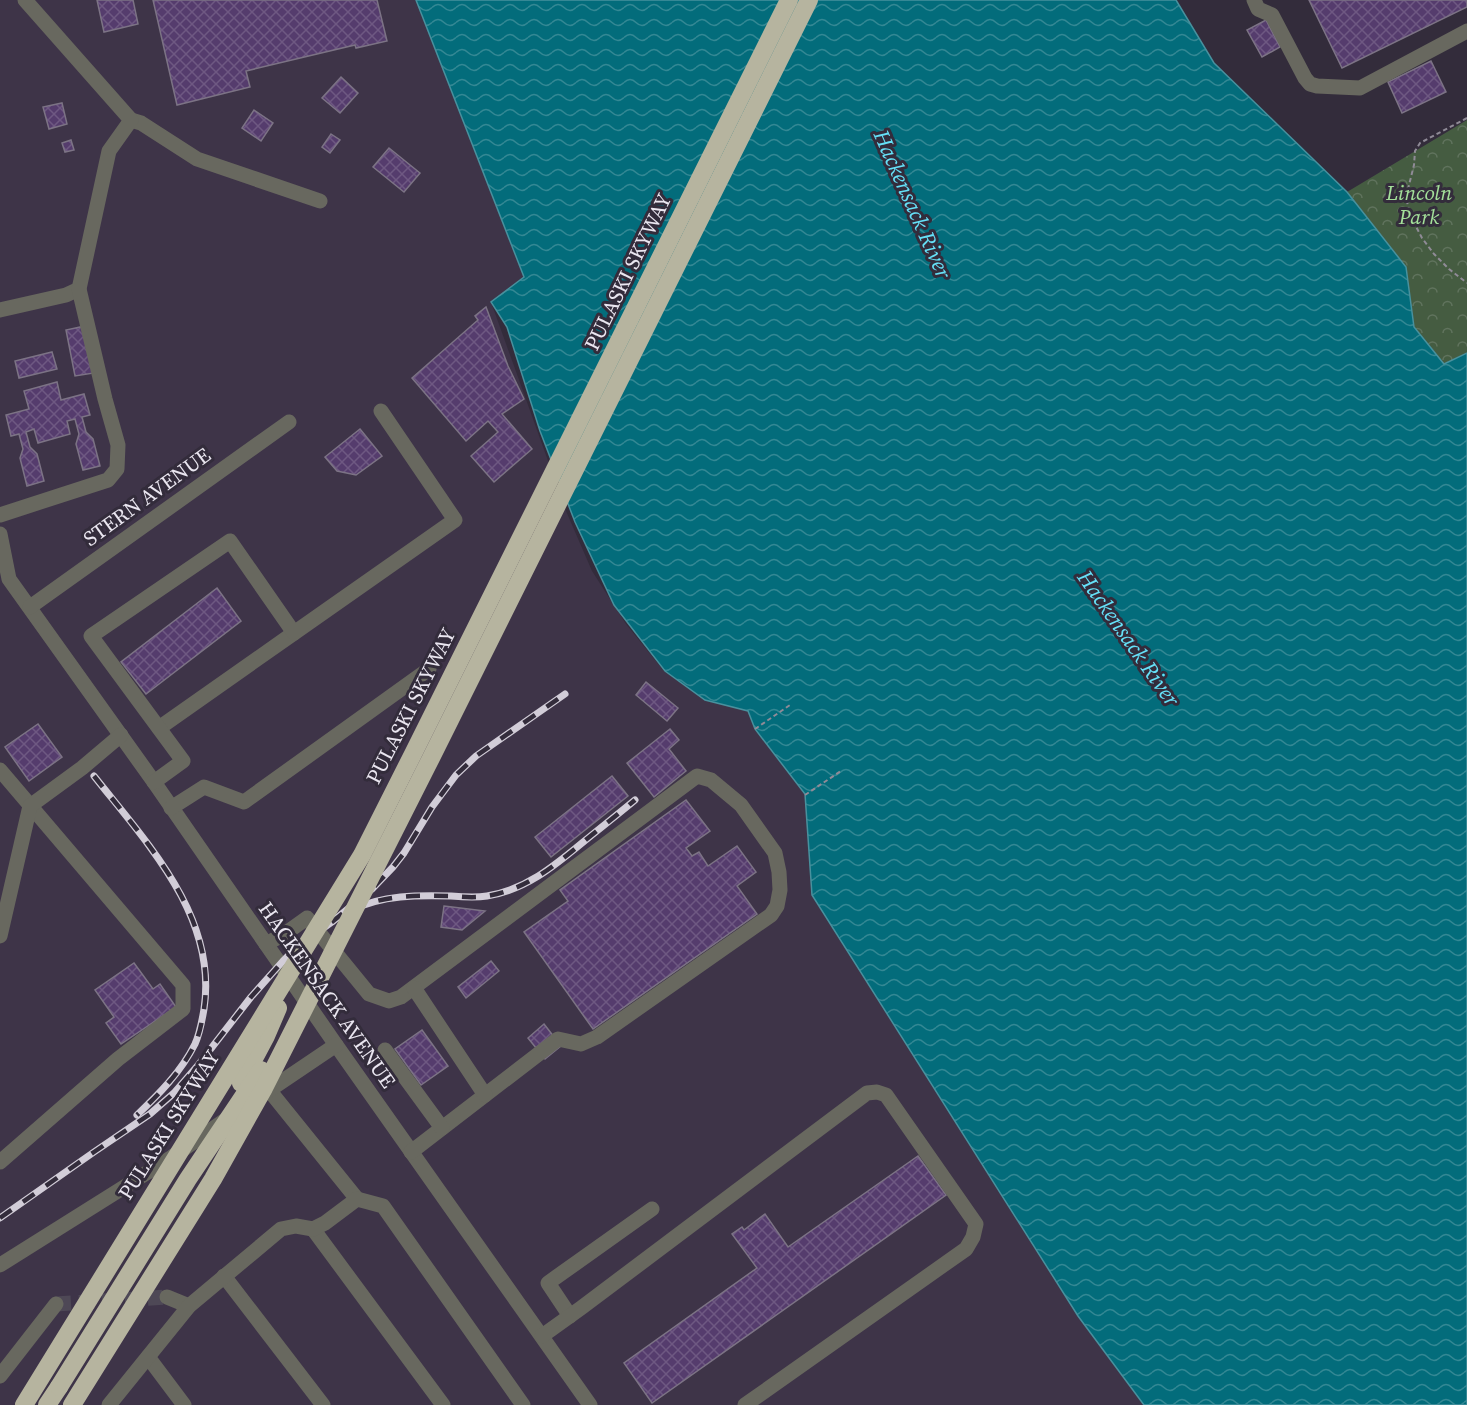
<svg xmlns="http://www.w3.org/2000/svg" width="1467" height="1405" font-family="'Source Serif 4',serif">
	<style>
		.built { fill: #3e3448 }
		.park { fill: url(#park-crowns) }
		.water { fill: url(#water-waves); stroke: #48919e; stroke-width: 1.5 }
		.building { fill: url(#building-cross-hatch); stroke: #7c7385; stroke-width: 1.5 }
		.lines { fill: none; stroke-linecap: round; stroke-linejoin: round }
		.minor-tunnel { stroke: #4e4856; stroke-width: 15; stroke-dasharray: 15 8; stroke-linecap: butt }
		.path { stroke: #908b97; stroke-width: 2; stroke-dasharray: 4.5 3; stroke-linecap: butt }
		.minor { stroke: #68685f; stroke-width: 15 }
		.highway { stroke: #b6b49f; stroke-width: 18 }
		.rail-casing { stroke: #d2cdd8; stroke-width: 7 }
		.rail { stroke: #332c3b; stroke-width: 4.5; stroke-dasharray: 14; stroke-linecap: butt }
		.highway-bridge { stroke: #b6b49f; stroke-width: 18 }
		.labels { text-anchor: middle; stroke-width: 6; stroke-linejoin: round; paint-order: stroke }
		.park-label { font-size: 21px; font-style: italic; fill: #a4e09a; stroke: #332c3b }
		.street-label { font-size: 21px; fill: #eae6f0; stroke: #332c3b }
		.water-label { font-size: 22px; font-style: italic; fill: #65e1f8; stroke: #332c3b }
	</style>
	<defs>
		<pattern id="park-crowns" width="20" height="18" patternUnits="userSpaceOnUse" patternTransform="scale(1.5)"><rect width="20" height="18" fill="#455c41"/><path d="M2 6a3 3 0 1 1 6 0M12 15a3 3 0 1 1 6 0" fill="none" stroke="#60735d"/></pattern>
		<pattern id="water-waves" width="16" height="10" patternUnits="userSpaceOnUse" patternTransform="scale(1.5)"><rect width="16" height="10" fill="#036c7b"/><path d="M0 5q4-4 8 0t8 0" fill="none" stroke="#348894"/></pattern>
		<pattern id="building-cross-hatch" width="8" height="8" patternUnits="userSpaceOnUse" patternTransform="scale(1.5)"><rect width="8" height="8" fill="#553c6d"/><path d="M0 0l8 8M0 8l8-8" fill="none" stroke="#6e5882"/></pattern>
	</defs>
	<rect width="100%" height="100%" fill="#332c3b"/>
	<path class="built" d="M 0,0 L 416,0 L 524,278 L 491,302 L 566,511 L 592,571 L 626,624 L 664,671 L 704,699 L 748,711 L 755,729 L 807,797 L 812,892 L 1078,1316 L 1144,1405 L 0,1405 Z"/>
	<path class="park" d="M 1467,120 L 1467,353 L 1444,364 L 1419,344 L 1414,327 L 1406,267 L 1347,192 Z"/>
	<path class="water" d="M 416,0 L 1176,0 L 1214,63 L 1347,192 L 1406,267 L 1414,327 L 1444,364 L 1467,353 L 1467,1405 L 1144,1405 L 1078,1316 L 812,895 L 805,794 L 755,729 L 748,711 L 705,700 L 665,671 L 614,605 L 575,522 L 540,431 L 507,327 L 491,302 L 524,277 Z"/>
	<g class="building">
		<path d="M 97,0 L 133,0 L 138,24 L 104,32 Z"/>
		<path d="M 153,0 L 377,0 L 387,41 L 356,48 L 355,45 L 246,71 L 250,87 L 177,105 Z"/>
		<path d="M 1309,0 L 1467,0 L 1467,7 L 1342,68 Z"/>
		<path d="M 1266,20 L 1280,47 L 1262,57 L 1247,30 Z"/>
		<path d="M 1431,61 L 1446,92 L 1402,113 L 1388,82 Z"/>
		<path d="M 341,77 L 358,93 L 340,113 L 322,98 Z"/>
		<path d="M 62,103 L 67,124 L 49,129 L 43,107 Z"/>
		<path d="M 254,110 L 273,123 L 261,141 L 242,128 Z"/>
		<path d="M 331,134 L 340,140 L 330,153 L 322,147 Z"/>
		<path d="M 71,140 L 74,150 L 65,152 L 62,143 Z"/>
		<path d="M 389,148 L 420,173 L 404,192 L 373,167 Z"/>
		<path d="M 486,307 L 508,366 L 524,399 L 502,414 L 532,449 L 494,482 L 471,456 L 498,432 L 488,421 L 466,441 L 412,378 L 478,320 L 475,316 Z"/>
		<path d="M 85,326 L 94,373 L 75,376 L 66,330 Z"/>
		<path d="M 52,352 L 57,369 L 19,378 L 15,361 Z"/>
		<path d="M 57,382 L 61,400 L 84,394 L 90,415 L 82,417 L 86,432 L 93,439 L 100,466 L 83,470 L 76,444 L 79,434 L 75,419 L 67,421 L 70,434 L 38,443 L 34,429 L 26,432 L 30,447 L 37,454 L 44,481 L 27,486 L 20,458 L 23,449 L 19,434 L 11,436 L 6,415 L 29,409 L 24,391 Z"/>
		<path d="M 360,429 L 382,456 L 356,475 L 337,471 L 325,457 Z"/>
		<path d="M 217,588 L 241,621 L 146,694 L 121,662 Z"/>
		<path d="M 646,682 L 678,708 L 667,721 L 636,695 Z"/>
		<path d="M 38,724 L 62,757 L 29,781 L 5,747 Z"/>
		<path d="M 670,729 L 679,740 L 669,749 L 686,771 L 654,797 L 627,763 Z"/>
		<path d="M 612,776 L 628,796 L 551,857 L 535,837 Z"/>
		<path d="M 686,800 L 710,831 L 686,848 L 692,856 L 699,852 L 708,866 L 737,846 L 756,872 L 737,886 L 757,914 L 593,1029 L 524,932 L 568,901 L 560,890 Z"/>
		<path d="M 444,906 L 485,911 L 462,930 L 441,927 Z"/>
		<path d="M 491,961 L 499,971 L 466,998 L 458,987 Z"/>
		<path d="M 134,963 L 153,989 L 160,984 L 176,1007 L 121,1044 L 106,1023 L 114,1017 L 95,990 Z"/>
		<path d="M 544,1024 L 561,1046 L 545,1059 L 528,1038 Z"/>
		<path d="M 422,1030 L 448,1066 L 421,1085 L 395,1049 Z"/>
		<path d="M 918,1156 L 946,1195 L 652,1403 L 624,1363 L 757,1268 L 732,1234 L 742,1227 L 744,1230 L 765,1214 L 788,1247 Z"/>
	</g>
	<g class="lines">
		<path class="minor-tunnel" d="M 56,1304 L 167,1297"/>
		<g class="path">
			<path d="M 1467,118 L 1420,143 L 1415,151 L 1414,165 L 1406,197 L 1410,215 L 1422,238 L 1434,254 L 1449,269 L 1467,283"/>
			<path d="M 755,729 L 790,705"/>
			<path d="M 805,795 L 841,771"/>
		</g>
		<g class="minor">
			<path d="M 1254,0 L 1258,9 L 1272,15 L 1305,78 L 1310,84 L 1317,86 L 1360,88 L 1467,31"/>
			<path d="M 131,120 L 141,123 L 197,159 L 320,201"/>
			<path d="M 0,310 L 66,295 L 79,289"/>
			<path d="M 0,515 L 108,480 L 117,469 L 118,445 L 105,399 L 79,289 L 109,151 L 131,120 L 25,0"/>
			<path d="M 0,534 L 9,579 L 154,782 L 336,1045 L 590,1405"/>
			<path d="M 30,607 L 289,422"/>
			<path d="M 159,728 L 294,633"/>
			<path d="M 0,770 L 183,985 L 183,1009 L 118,1059 L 0,1162"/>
			<path d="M 154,782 L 183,761 L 91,636 L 230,541 L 294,633 L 455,520 L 381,411"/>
			<path d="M 171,808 L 204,787 L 244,802 L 429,669"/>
			<path d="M 0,936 L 30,806 L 82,768 L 121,735"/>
			<path d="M 266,944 L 286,933 L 307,918 L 369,994 L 389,1001 L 401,997 L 697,776 L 711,780 L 741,805 L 775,853 L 779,872 L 780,890 L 777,906 L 771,915 L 597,1037 L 581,1044 L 558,1039 L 411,1152"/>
			<path d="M 414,988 L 485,1095"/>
			<path d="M 385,1050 L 442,1128"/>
			<path d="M 269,1090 L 357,1199"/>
			<path d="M 259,1097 L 336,1045"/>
			<path d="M 313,1229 L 443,1405"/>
			<path d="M 0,1265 L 172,1157 L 224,1121"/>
			<path d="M 224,1276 L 323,1405"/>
			<path d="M 167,1297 L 189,1306"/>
			<path d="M 570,1316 L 548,1283 L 652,1209"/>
			<path d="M 542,1336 L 581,1308 L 867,1093 L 877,1092 L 886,1095 L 976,1224 L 973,1237 L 966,1249 L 745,1405"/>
			<path d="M 148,1357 L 184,1405"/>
			<path d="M 0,1376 L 56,1304"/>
			<path d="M 109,1405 L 189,1306 L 281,1229 L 296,1226 L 313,1229 L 325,1223 L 357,1199 L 383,1206 L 523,1405"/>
		</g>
		<path class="highway" d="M 47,1405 L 59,1387"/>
		<g class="rail-casing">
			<g id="rail">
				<path d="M 94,776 C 147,843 218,917 204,1009 C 202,1021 200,1033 195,1044 C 181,1072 159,1094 137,1115"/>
				<path d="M 352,910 C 382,895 418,895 451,896 C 463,897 475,898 487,896 C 525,890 553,867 582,843 C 599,829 617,815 635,800"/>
				<path d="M 0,1218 L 94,1152 L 150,1114 L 174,1093 L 199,1064 L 251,997 L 283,961 L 296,948 L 332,922 L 372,889 L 393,867 L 404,853 L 432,807 L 456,775 L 476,756 L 565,694"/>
			</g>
		</g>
		<use href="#rail" class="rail"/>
		<g class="highway-bridge">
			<path d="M 241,1083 L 266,1036 L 278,1008"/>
			<path d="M 59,1387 L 188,1179 L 261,1070"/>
			<path d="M 24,1405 L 362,855 L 414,752 L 789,0"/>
			<path d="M 72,1405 L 213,1179 L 264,1088 L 430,760 L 809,0"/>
		</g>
	</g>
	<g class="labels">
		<g class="park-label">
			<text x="1419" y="200">Lincoln<tspan x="1419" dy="24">Park</tspan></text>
		</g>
		<g class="street-label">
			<text transform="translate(628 272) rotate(-64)" y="7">PULASKI SKYWAY</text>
			<text transform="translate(147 497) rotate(-36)" y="7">STERN AVENUE</text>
			<text transform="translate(411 706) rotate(-63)" y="7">PULASKI SKYWAY</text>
			<text transform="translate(327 995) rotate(55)" y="7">HACKENSACK AVENUE</text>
			<text transform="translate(169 1125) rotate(-58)" y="7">PULASKI SKYWAY</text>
		</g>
		<g class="water-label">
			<text transform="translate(913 204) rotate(66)" y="8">Hackensack River</text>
			<text transform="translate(1129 638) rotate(55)" y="8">Hackensack River</text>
		</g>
	</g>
</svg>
